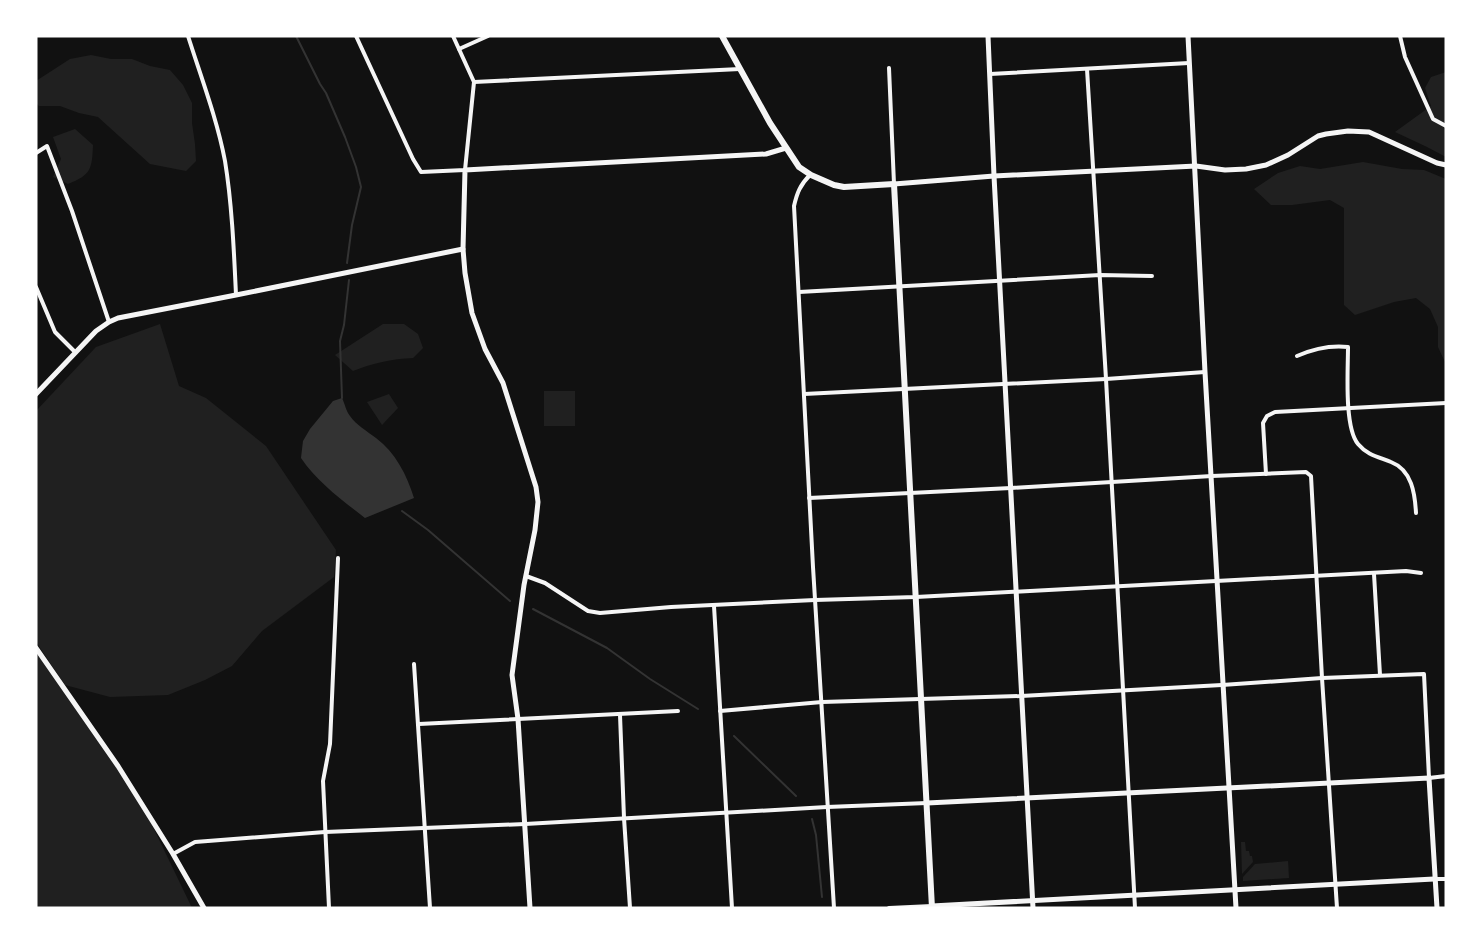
<svg xmlns="http://www.w3.org/2000/svg" width="1482" height="944" font-family="'Fira Sans Condensed',sans-serif">
	<style>
		.green { fill: #202020 }
		.water { fill: #333 }
		.lines { fill: none; stroke-linecap: round; stroke-linejoin: round }
		.stream { stroke: #333; stroke-width: 2 }
		.minor { stroke: #f5f5f5; stroke-width: 4 }
		.tertiary { stroke: #f5f5f5; stroke-width: 5 }
		.primary { stroke: #f5f5f5; stroke-width: 6 }
	</style>
	<rect width="100%" height="100%" fill="#111"/>
	<g class="green">
		<path d="M 91,55 L 111,59 L 132,59 L 150,66 L 170,70 L 183,85 L 192,103 L 192,123 L 195,144 L 196,161 L 186,171 L 150,164 L 98,117 L 79,113 L 60,106 L 39,106 L 36,103 L 36,81 L 70,59 Z"/>
		<path d="M 1446,72 L 1446,157 L 1427,147 L 1395,132 L 1431,106 L 1425,88 L 1431,77 Z"/>
		<path d="M 75,129 L 93,145 C 92,169 91,175 68,184 L 53,177 L 61,159 L 53,137 Z"/>
		<path d="M 1363,162 L 1402,169 L 1424,170 L 1446,179 L 1446,364 L 1438,347 L 1438,327 L 1430,309 L 1416,298 L 1394,302 L 1355,315 L 1344,305 L 1344,208 L 1330,200 L 1292,205 L 1271,205 L 1254,189 L 1278,173 L 1300,166 L 1320,169 Z"/>
		<path d="M 160,324 L 179,386 L 206,398 L 266,446 L 336,550 L 334,577 L 262,631 L 232,666 L 205,680 L 168,695 L 110,697 L 65,685 L 36,642 L 36,411 L 96,347 Z"/>
		<path d="M 383,324 L 404,324 L 418,334 L 423,348 L 413,358 C 391,359 373,363 353,371 L 335,355 Z"/>
		<rect x="544" y="391" width="31" height="35"/>
		<path d="M 389,394 L 398,408 L 382,425 L 367,402 Z"/>
		<path d="M 36,647 L 138,796 L 192,908 L 36,908 Z"/>
		<path d="M 1241,842 L 1245,842 L 1246,851 L 1249,851 L 1250,856 L 1252,856 L 1253,862 L 1242,874 Z"/>
		<path d="M 1288,861 L 1289,878 L 1243,881 L 1243,877 L 1255,864 Z"/>
	</g>
	<path class="water" d="M 342,398 C 345,404 346,411 350,416 C 356,425 367,431 376,438 C 395,452 407,475 414,498 L 365,518 C 342,500 317,482 301,458 L 303,441 L 310,429 L 333,401 Z"/>
	<g class="lines">
		<g class="stream">
			<path d="M 296,36 L 320,84 L 326,93 L 345,137 L 356,167 L 361,187 L 352,225 L 347,263"/>
			<path d="M 342,398 L 340,341 L 344,325 L 349,280"/>
			<path d="M 402,511 L 428,530 L 510,601"/>
			<path d="M 533,609 L 607,648 L 650,679 L 698,709"/>
			<path d="M 734,736 L 796,796"/>
			<path d="M 812,819 L 816,835 L 822,897"/>
		</g>
		<g class="minor">
			<path d="M 188,36 C 201,77 217,119 225,161 C 232,204 234,252 236,295"/>
			<path d="M 356,36 L 413,159 L 421,172 L 465,170 L 474,82 L 453,36"/>
			<path d="M 1400,36 L 1405,57 L 1433,119 L 1446,126"/>
			<path d="M 459,49 L 488,36"/>
			<path d="M 889,68 L 894,184"/>
			<path d="M 1087,69 L 1106,379 L 1135,908"/>
			<path d="M 990,74 L 1189,63"/>
			<path d="M 474,82 L 740,69"/>
			<path d="M 36,153 L 47,146 L 72,211 L 109,322"/>
			<path d="M 810,175 C 800,185 797,193 794,206 L 813,567 L 834,908"/>
			<path d="M 36,287 L 55,332 L 75,352"/>
			<path d="M 799,292 L 1100,275 L 1152,276"/>
			<path d="M 1297,356 C 1313,349 1330,345 1348,347 C 1348,370 1344,427 1358,444 C 1367,455 1379,457 1391,462 C 1412,470 1415,494 1416,513"/>
			<path d="M 804,394 L 1106,379 L 1205,372"/>
			<path d="M 1266,474 L 1263,423 L 1267,416 L 1275,412 L 1446,403"/>
			<path d="M 809,498 L 1011,488 L 1212,476 L 1306,472 L 1311,476 L 1322,678 L 1337,908"/>
			<path d="M 1374,574 L 1380,675"/>
			<path d="M 526,576 L 545,583 L 588,611 L 600,613 L 671,607 L 815,600 L 916,597 L 1406,571 L 1421,573"/>
			<path d="M 714,606 L 732,908"/>
			<path d="M 414,664 L 430,908"/>
			<path d="M 720,711 L 822,702 L 1021,696 L 1222,685 L 1322,678 L 1424,674 L 1429,778 L 1446,776"/>
			<path d="M 620,715 L 624,818 L 630,908"/>
			<path d="M 419,724 L 678,711"/>
			<path d="M 173,854 L 195,842 L 325,832 L 525,824 L 827,807 L 927,803"/>
			<path d="M 1435,879 L 1446,879"/>
			<path d="M 329,908 L 323,781 L 330,744 L 338,558"/>
			<path d="M 889,908 L 932,906"/>
		</g>
		<g class="tertiary">
			<path d="M 988,36 L 994,176 L 1033,908"/>
			<path d="M 1188,36 L 1205,372 L 1236,908"/>
			<path d="M 894,184 L 994,176 L 1196,166 L 1225,170 L 1246,169 L 1266,165 L 1288,155 L 1318,136 L 1326,134 L 1348,131 L 1369,132 L 1437,163 L 1446,165"/>
			<path d="M 36,394 L 96,331 L 109,322 L 118,318 L 236,295 L 463,249"/>
			<path d="M 36,648 L 118,766 L 173,854 L 204,908"/>
			<path d="M 927,803 L 1429,778 L 1437,908"/>
			<path d="M 932,906 L 1434,879"/>
			<path d="M 530,908 L 518,719 L 512,675 L 524,585 L 535,530 L 538,502 L 536,487 L 503,383 L 485,349 L 472,313 L 465,273 L 463,249 L 465,170 L 766,154 L 786,148"/>
		</g>
		<path class="primary" d="M 722,36 L 770,123 L 799,167 L 811,175 L 834,185 L 844,187 L 894,184 L 932,908"/>
	</g>
	<rect width="1482" height="944" fill="none" stroke="#ffffff" stroke-width="75"/>
</svg>
